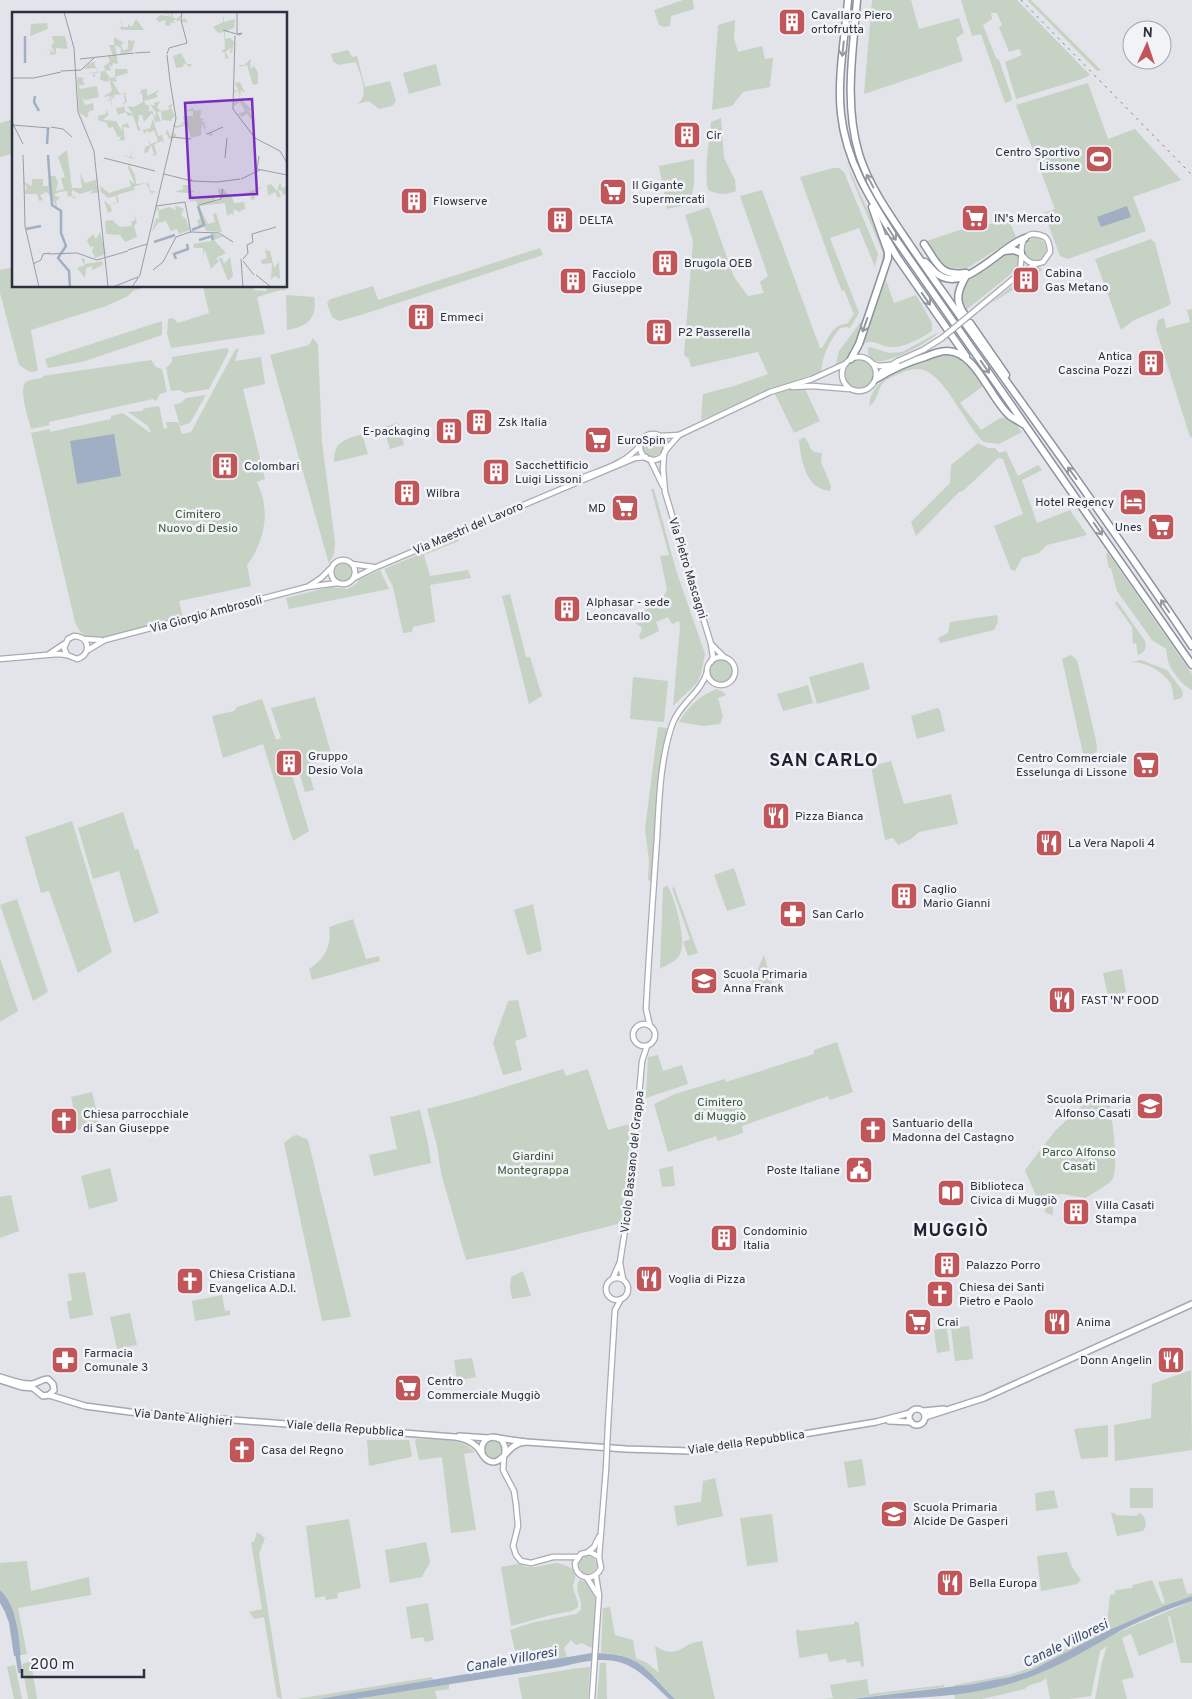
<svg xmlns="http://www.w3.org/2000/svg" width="1192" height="1699" font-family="Overpass,sans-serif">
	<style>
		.green { fill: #c6d2c4 }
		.water { fill: #a1afc5 }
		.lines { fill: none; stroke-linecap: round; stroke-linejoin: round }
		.canal { stroke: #a1afc5; stroke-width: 4.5 }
		.secondary-casing { stroke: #a8abb3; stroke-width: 7 }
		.primary-casing { stroke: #a3a8b3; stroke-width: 8 }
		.highway-casing { stroke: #8b919e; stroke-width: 9 }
		.secondary { stroke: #fff; stroke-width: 4.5 }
		.primary { stroke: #fff; stroke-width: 5 }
		.highway { stroke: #fff; stroke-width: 6 }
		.rail { stroke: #7d8391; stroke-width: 1; stroke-dasharray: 2.5 5; stroke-linecap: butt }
		.secondary-bridge-casing { stroke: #a8abb3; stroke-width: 7; stroke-linecap: butt }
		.secondary-bridge { stroke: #fff; stroke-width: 4.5 }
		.oneway { stroke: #96989f }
		.labels { text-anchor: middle; stroke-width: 5; stroke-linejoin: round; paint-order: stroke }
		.poi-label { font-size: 12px; fill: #2c313f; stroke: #f2f3f7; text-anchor: start }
		.park-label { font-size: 12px; fill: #3d593b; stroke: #f2f3f7 }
		.street-label { font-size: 12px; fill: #2c313f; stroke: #f2f3f7 }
		.water-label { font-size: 14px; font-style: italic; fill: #3a4c6f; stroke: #f2f3f7 }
		.district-label { font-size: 18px; font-weight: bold; letter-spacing: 1px; fill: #1e2230; stroke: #f2f3f7 }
		.inset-river { fill: none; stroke: #a1afc5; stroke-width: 2.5 }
		.inset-road { fill: none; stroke: #999ca5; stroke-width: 1 }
		.view { fill: #7b2cbf; fill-opacity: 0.15; stroke: #7b2cbf; stroke-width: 2.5 }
		.inset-edge { fill: none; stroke: #2c313f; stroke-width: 2.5 }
	</style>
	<rect width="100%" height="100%" fill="#e2e4e9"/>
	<g class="green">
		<path d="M 683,0 L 693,0 L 694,9 L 671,16 L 670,26 L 663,27 L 659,25 L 654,10 Z"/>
		<path d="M 872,0 L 911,0 L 919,29 L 959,18 L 964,33 L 956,38 L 963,61 L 864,94 Z"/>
		<path d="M 961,0 L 1017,0 L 1090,75 L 1082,79 L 1016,99 L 1005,62 L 1022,55 L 1019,49 L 1009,52 L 999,27 L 1002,25 L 997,13 L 991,13 L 992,19 L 983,25 L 996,58 L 999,60 L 1012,98 L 1011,101 L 1005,103 L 981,34 L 972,36 Z"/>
		<path d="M 1027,0 L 1031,0 L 1101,70 L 1097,71 Z"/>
		<path d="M 735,20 L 734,38 L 738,52 L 762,46 L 765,59 L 773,58 L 770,87 L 743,92 L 732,106 L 712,110 L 718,25 Z"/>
		<path d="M 348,50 L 352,57 L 357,56 L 365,87 L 390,81 L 396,101 L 392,106 L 379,109 L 369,101 L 357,104 C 371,95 360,75 356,62 L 338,65 L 333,61 L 331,54 Z"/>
		<path d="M 436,64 L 441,85 L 409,94 L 403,73 Z"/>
		<path d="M 1088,83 L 1108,139 L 1135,129 L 1181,180 L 1133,197 L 1146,231 L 1068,259 L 1060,256 L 1044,213 L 1055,209 L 1016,105 Z"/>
		<path d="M 721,118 L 724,158 L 735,180 L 736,191 C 725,195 719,195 708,190 C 704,168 709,144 711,122 Z"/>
		<path d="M 14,119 L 14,153 L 0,157 L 0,123 Z"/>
		<path d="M 694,159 C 694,170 696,196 687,203 C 682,207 673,207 667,209 L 659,166 Z"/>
		<path d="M 847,164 L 883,245 L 886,252 L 886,259 L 854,350 L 843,362 L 835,367 L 839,351 L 862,320 L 880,268 L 883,253 L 851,177 Z"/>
		<path d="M 833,168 L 839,168 L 844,172 L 878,254 L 875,267 L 859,228 L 830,238 L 859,313 L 850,328 L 847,327 L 840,328 C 829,342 823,354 821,372 L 775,388 L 701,420 L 703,394 L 734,386 L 768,374 L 758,352 L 691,367 L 689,359 L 684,355 L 693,241 L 685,215 L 709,207 L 734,277 L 748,296 L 764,293 L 760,282 L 768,276 L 740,196 L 762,190 L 820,348 L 822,348 C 828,338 834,323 847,324 L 854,314 L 844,290 L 842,291 L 837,279 L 800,177 Z"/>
		<path d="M 1009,220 L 1016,237 L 966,269 L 945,267 L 928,244 L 927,241 L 959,230 Z"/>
		<circle cx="1035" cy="249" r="11"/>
		<path d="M 1151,239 L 1155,243 L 1171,303 L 1168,306 L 1134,320 L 1121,330 L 1095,259 Z"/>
		<path d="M 540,248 L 543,255 L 361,315 L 339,321 L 332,317 L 327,303 L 329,302 L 328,300 L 373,286 L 378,300 Z"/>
		<path d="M 1007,252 L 1014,253 L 1019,258 L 1020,264 L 1017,269 L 965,311 C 946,286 990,264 1007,252 Z"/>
		<path d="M 1039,266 L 1042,270 L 1032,278 L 990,304 L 1035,267 Z"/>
		<path d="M 14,267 L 14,286 L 149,286 L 133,291 L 128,296 L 106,306 L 31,330 L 38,371 L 30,372 L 19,365 L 0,293 L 0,270 Z"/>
		<path d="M 885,277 L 894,303 L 916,295 L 932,323 L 932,331 C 922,338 904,348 891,347 C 878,347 873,336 861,346 Z"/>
		<path d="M 203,286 L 255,286 L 254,290 L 266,291 L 267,286 L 286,287 L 285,291 L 281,290 L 257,297 L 265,334 L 171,348 L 167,334 L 168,319 L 173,318 L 178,323 L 209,313 Z"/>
		<path d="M 286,295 L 314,297 C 318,319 306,327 287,330 Z"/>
		<path d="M 1192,309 L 1192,437 L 1190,437 L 1156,329 L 1158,320 L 1164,318 L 1166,328 L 1190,322 L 1187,310 Z"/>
		<path d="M 162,321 L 162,335 L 82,362 L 48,368 L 45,359 Z"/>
		<path d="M 939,332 C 930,342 891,363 877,361 C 872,360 870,357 868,354 L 868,348 L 870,347 L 889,353 L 902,352 Z"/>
		<path d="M 313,338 L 318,345 L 322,443 L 335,542 L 334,553 L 329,564 L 270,355 L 309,345 Z"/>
		<path d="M 227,348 L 229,351 L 209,389 L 185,393 L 179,390 L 171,391 L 166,368 L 172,362 L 172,357 Z"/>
		<path d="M 239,348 L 235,361 L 261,357 L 265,384 L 243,389 L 265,479 L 257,482 C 271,510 265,541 247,565 L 251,586 L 179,601 L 183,618 C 163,623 104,643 87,636 C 81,634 78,629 75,622 L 31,433 L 50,429 L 50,432 L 111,419 L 111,416 L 123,413 L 149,432 L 151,432 L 148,426 L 128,412 L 142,411 L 143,409 C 149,407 154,407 159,406 L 164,429 L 167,428 L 166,422 L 178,422 L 182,434 L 191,432 L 235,350 Z"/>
		<path d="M 942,355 C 964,354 972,369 983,386 L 960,403 L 981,430 L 1000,418 L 1009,417 L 1022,432 L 999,444 L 984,442 C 965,426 943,368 917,369 C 908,369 896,375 888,379 C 876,385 880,401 869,406 C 872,372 915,365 942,355 Z"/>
		<path d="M 151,360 L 156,367 L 162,369 L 167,392 L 160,394 L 156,401 L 153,399 L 49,422 L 50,425 L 31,429 C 29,420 18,388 26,382 C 30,379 38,379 42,378 L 43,376 Z"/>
		<circle cx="859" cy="374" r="14"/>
		<path d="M 784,389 L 805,389 L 820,421 L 794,433 L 775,394 Z"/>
		<path d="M 206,395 L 190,423 L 180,426 L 174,405 L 181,403 L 186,398 Z"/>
		<path d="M 398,423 L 404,445 L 390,449 L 384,429 L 381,429 L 380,428 Z"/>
		<path d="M 362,434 L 368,454 L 334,462 C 334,441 344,440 362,434 Z"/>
		<circle cx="653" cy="446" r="10"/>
		<path d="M 804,437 C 813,446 806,452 822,453 L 821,462 L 831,486 L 830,491 C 806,489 801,461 799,440 Z"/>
		<path d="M 978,443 L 988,448 L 995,448 L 999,453 L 1006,451 L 1018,476 L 1038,465 L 1042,470 L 1022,480 L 1037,523 L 1070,510 L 1087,535 L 1047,545 L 1039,553 L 1022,558 L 1015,571 L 1011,570 L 994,526 L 1023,514 L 1003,459 L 998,458 L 963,491 L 959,492 L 916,536 L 911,522 L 950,483 L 951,465 Z"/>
		<path d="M 651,489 L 654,489 L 676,570 L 705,654 L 701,674 L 697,683 L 673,706 L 680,627 L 679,621 L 672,624 L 668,617 L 656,622 L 659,631 L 641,640 L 639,635 L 642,630 L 641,627 L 635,623 L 632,614 L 659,605 L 667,590 L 660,556 L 669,555 Z"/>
		<path d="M 458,538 L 459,541 L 424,555 L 430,576 L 468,570 L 471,578 L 430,585 L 435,622 L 413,627 L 412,632 L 403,633 L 393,587 L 384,569 Z"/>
		<path d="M 1108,553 L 1192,674 L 1192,690 C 1183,686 1171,671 1168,661 C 1167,657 1167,653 1166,649 L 1152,640 L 1117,591 L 1111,568 L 1109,568 L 1106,554 Z"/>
		<circle cx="343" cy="572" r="10"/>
		<path d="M 380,570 L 389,589 L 289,609 L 286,598 L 330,587 L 347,589 L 355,585 L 359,580 Z"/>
		<path d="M 510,594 L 526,657 L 530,657 L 542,696 L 529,704 L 502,596 Z"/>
		<path d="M 1117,601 L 1145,641 C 1147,648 1145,652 1138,655 L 1136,643 L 1133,644 L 1132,627 L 1115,603 Z"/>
		<path d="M 997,615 L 998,622 L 994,630 L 940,643 L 938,638 L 948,633 L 950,622 Z"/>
		<path d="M 1071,655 L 1077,660 L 1096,740 L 1097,751 L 1091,757 L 1084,758 L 1062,659 Z"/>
		<circle cx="721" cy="671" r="12"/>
		<path d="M 1141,660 L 1167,670 L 1182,690 L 1183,695 L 1181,698 L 1174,700 C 1173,696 1173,689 1171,684 C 1162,670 1146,662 1130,662 Z"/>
		<path d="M 863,662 L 870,689 L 817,704 L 809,677 Z"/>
		<path d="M 633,677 L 668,681 L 664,722 L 630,719 Z"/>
		<path d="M 808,685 L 813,703 L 783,711 L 777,694 Z"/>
		<path d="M 717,689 L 723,692 L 726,695 L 718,698 L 723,716 L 720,724 L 703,726 L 679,722 C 688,707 700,695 717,689 Z"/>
		<path d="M 315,697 L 332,756 L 307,765 L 314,790 L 305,792 L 298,769 L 291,772 L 309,831 L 293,841 L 263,744 L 223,758 L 212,716 L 234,711 L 237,707 L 262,699 L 276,740 L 281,738 L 271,708 Z"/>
		<path d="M 937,708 L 940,710 L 945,731 L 917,739 L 911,716 Z"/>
		<path d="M 658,727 L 667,728 L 658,780 L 654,827 L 653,882 L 648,880 L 649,861 L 645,829 Z"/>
		<path d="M 891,761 L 904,804 L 951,794 L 958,824 L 919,832 L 911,839 L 898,845 L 893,838 L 885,840 L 871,766 Z"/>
		<path d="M 123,812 L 135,850 L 138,849 L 159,913 L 134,923 L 119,871 L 93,879 L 78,828 Z"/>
		<path d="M 72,821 L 112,952 L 78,973 L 49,891 L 41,893 L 25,837 Z"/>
		<path d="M 734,868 L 746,905 L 727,911 L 714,875 Z"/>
		<path d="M 668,886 C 675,900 688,942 679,956 C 675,962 666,965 660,969 L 663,887 Z"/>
		<path d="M 674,887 L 698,953 L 688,956 L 683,942 L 690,939 L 672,888 Z"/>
		<path d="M 17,899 L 48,992 L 33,1001 L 0,905 Z"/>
		<path d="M 533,904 L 542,951 L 527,955 L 514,910 Z"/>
		<path d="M 353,919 L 366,959 L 379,956 L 380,961 L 312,980 L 309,969 C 325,959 332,945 329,927 Z"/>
		<path d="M 764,955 L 773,986 L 746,996 Z"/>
		<path d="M 0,958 L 18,1011 L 0,1022 Z"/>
		<path d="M 1122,969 L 1126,992 L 1110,997 L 1108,996 L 1103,973 Z"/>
		<path d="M 518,1000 L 527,1037 L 515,1041 L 522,1070 L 503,1075 L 493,1043 L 508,1001 Z"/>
		<path d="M 837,1042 L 853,1092 L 830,1100 L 828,1096 L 742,1126 L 743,1133 L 718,1141 L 716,1136 L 668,1152 L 654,1104 L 675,1094 L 725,1079 L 726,1082 L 814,1054 L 814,1050 Z"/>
		<path d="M 658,1055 L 663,1071 L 682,1065 L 688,1084 L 646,1098 L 648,1057 Z"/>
		<path d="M 563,1069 L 566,1076 L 588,1069 L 608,1130 L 629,1124 L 629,1167 L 622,1223 L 515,1250 L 466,1260 L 441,1173 L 437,1146 L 427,1109 L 473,1097 Z"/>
		<path d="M 92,1092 L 100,1125 L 78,1130 L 71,1097 Z"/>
		<path d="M 1108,1096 C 1111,1109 1120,1170 1112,1180 C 1105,1187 1094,1192 1086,1198 L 1062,1194 L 1052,1195 L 1053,1215 L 1046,1213 L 1042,1202 L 1037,1198 L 1025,1170 L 1055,1131 L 1090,1098 Z"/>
		<path d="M 420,1110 L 428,1143 L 431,1163 L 374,1176 L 369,1155 L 397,1149 L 390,1117 Z"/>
		<path d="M 297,1135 L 308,1140 L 351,1317 L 322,1321 L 284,1143 L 293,1136 Z"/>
		<path d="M 673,1166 L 675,1186 L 662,1187 L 659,1169 Z"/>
		<path d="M 110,1168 L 118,1201 L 89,1209 L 81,1176 Z"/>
		<path d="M 11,1195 L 19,1231 L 0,1238 L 0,1197 Z"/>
		<path d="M 523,1271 L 531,1296 L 512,1299 L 510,1287 L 511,1277 Z"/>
		<path d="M 85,1272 L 93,1315 L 70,1319 L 67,1302 L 72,1300 L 68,1274 Z"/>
		<path d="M 222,1295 L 225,1311 L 230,1310 L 230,1315 L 195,1321 L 192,1301 Z"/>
		<path d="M 130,1313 L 137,1345 L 117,1349 L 110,1317 Z"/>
		<path d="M 969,1326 L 973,1359 L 955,1361 L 951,1328 Z"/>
		<path d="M 947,1328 L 950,1351 L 937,1353 L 934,1330 Z"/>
		<path d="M 472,1358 L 476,1377 L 457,1381 L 454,1360 Z"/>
		<path d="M 1191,1370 L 1192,1450 L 1115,1461 L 1114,1425 L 1151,1418 L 1152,1384 Z"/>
		<path d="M 1108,1425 L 1108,1457 L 1081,1459 L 1074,1429 Z"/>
		<path d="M 416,1439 C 434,1440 462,1437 475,1452 L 464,1454 L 476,1530 L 451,1533 L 442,1457 L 419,1460 L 415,1442 Z"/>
		<circle cx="493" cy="1449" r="10"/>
		<path d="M 367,1440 L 409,1440 L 412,1455 L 411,1457 L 369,1466 Z"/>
		<path d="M 862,1459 L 866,1485 L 848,1488 L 844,1462 Z"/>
		<path d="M 715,1478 L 723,1516 L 677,1526 L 674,1506 L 701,1502 L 703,1481 Z"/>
		<rect x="1130" y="1488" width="23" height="20"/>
		<path d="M 1054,1490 L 1058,1508 L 1036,1511 L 1035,1493 Z"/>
		<path d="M 1111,1513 L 1115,1513 L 1116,1515 L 1137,1516 L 1138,1513 C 1145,1514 1145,1520 1146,1526 L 1143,1531 L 1117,1536 Z"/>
		<path d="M 772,1514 L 778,1562 L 747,1566 L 740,1518 Z"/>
		<path d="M 349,1519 L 361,1588 L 337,1593 L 338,1598 L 326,1600 L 325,1596 L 315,1598 L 306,1526 Z"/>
		<path d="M 257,1532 L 265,1538 L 259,1554 L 282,1699 L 277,1697 L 264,1617 L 254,1619 L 249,1612 L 262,1609 L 251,1542 L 254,1542 Z"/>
		<path d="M 426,1542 L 430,1562 L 422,1577 L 390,1583 L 385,1550 Z"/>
		<path d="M 1067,1552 L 1072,1567 L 1081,1580 L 1077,1584 L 1041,1591 L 1037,1556 Z"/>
		<circle cx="588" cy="1565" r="9"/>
		<path d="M 27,1561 L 31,1591 L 89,1577 L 91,1595 L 18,1608 L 27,1654 L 21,1655 L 16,1620 L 12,1609 L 0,1590 L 0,1563 Z"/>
		<path d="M 556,1563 C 563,1564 574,1567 575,1575 C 576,1579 573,1583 573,1587 C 574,1594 579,1600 578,1607 L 572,1611 L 551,1615 L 511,1626 L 501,1567 L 518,1564 L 527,1567 L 535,1567 Z"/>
		<path d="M 1182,1578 L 1187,1594 L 1192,1593 L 1192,1596 L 1164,1606 L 1109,1630 L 1030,1671 L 988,1682 L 954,1686 L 954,1685 L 1008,1675 L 1024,1670 L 1102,1631 L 1101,1624 L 1107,1623 L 1110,1595 L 1115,1594 L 1115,1590 L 1132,1588 L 1133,1585 L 1152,1580 L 1162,1604 L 1165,1602 L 1158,1582 Z"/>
		<path d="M 579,1580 L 587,1582 L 595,1594 L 594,1648 L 589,1647 L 582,1643 L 576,1645 L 571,1640 L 564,1648 L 567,1657 L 519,1666 L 510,1630 L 531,1623 L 576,1614 L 581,1610 C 583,1599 574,1591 579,1580 Z"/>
		<path d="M 1192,1601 L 1192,1663 L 1181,1663 L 1170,1616 L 1168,1617 L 1174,1642 L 1139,1656 L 1131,1634 L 1122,1638 L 1134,1677 L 1122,1680 L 1127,1699 L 1095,1699 L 1102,1662 L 1107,1646 L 1100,1651 L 1091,1696 L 1070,1699 L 1050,1699 L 1046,1677 C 1042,1685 1030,1682 1025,1689 L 982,1699 L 955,1699 L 954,1694 L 1040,1673 L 1112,1635 Z"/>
		<path d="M 428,1603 L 434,1640 L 425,1642 L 423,1637 L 411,1639 L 406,1607 Z"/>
		<path d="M 610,1607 L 615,1635 L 633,1640 L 636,1658 L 647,1663 L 659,1673 L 655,1646 C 679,1661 680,1643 702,1641 L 715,1699 L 675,1699 C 649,1673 642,1655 601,1653 L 603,1608 Z"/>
		<path d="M 855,1621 L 859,1623 L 864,1666 L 861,1667 L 860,1661 L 847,1663 L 846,1659 L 829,1662 L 827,1653 L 801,1658 L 799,1657 L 796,1632 L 797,1629 L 801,1631 L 854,1624 Z"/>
		<path d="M 31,1661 L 37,1699 L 28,1699 L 22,1664 Z"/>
		<path d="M 600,1663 L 606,1663 L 607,1699 L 597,1699 Z"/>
		<path d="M 15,1665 L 22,1699 L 14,1699 L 7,1667 Z"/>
		<path d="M 590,1667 L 588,1699 L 522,1699 L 518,1678 L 578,1668 Z"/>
		<path d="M 432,1677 L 433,1680 L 318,1699 L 297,1699 Z"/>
		<path d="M 867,1679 L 869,1694 L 944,1685 L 944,1687 L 850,1699 L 825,1699 L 833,1698 L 830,1685 Z"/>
		<path d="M 449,1684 L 449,1689 L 435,1691 L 437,1699 L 356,1699 Z"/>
	</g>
	<g class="water">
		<path d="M 1127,206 L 1131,217 L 1101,227 L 1097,217 Z"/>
		<path d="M 114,434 L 121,476 L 77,484 L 70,441 Z"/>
		<path d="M 0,1590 C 17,1606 18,1633 21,1655 L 14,1656 L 9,1623 L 5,1612 L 0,1603 Z"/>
		<path d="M 1192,1596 L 1192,1601 C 1166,1610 1135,1622 1111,1636 C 1088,1649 1065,1663 1040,1673 C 981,1698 914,1699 852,1699 L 973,1684 L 1010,1677 L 1030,1671 L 1109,1630 L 1164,1606 Z"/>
		<path d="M 592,1653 C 642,1654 643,1667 675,1699 L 669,1699 C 628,1658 617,1653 560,1667 L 356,1699 L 318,1699 Z"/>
	</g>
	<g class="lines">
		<path class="canal" d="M 17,1651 L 20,1671"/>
		<g class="secondary-casing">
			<g id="secondary">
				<path d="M 1018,275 C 1026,261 1014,237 1033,234 C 1037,234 1041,235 1045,237 C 1049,241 1050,246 1050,252 L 1043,262 C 1035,265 1028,263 1023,256"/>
				<path d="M 1000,290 L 1018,275 L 1036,264"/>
				<circle cx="859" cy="374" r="17"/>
				<path d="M 873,364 L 879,366 L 890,365"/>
				<path d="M 878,376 L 882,371 L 898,361"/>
				<path d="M 792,387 L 813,386 L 849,389"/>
				<circle cx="653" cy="447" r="13"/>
				<path d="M 660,436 L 679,435"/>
				<path d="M 665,451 L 679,435 L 770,392 L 812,379 L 845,364"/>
				<path d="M 664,453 L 663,469 L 665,492 L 711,644 L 713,657 L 711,662"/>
				<path d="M 650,459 L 663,486"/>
				<path d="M 579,479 C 601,470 626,464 640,445"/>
				<circle cx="343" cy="572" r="12"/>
				<path d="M 352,564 L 373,567"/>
				<path d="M 354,578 L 374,568 L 635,458 L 646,457"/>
				<path d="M 309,586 L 321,578 L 330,569"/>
				<path d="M 84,639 L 101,640"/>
				<path d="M 712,645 L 724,657"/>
				<path d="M 88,650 L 105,640 L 307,587 L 338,583"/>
				<path d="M 49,654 L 64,644"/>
				<circle cx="721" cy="671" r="14"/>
				<path d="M 0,659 L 58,654 L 67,655 L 77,659 C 92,655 90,636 74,636 L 68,639 L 64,648 L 67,655"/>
				<circle cx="644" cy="1035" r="11"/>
				<path d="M 650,1026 L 646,1009 C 649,952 653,895 657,838 C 659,801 660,761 672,725 C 679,704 701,693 707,672"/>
				<path d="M 620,1263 L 623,1279"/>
				<circle cx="617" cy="1289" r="11"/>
				<path d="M 613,1278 L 620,1262 L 630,1198 L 642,1061 L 647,1046"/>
				<path d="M 608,1425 L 615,1310 L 621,1299"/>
				<path d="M 504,1456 L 503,1470 L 514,1491 L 516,1504 L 518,1526 L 513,1546 L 516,1555 L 521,1561 L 531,1563 L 553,1557 L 578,1557"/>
				<path d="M 588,1552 L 594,1547 L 599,1537"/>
				<path d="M 599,1557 L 590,1552 L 581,1554 L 575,1563 C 575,1579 594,1583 601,1568 L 599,1557 L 606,1469"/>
				<path d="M 587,1578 L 597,1594"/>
				<path d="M 592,1699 L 599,1595 L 596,1576"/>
			</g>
		</g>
		<g class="primary-casing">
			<g id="primary">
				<path d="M 0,1377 C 10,1380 22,1385 32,1384 C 39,1383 41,1379 48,1379 L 53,1384 L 54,1390 L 49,1395 L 43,1396 L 33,1388 L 22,1387 L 0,1380"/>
				<path d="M 49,1395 L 85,1406 L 130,1412 L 455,1437 C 463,1438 471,1441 477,1447 C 482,1452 484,1462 494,1462 C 505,1461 508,1443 526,1442"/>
				<circle cx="917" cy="1417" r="8"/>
				<path d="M 923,1411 L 944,1409"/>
				<path d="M 925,1417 L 984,1398 L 1192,1304"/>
				<path d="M 889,1421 L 911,1422"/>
				<path d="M 459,1436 L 488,1438"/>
				<path d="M 498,1438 L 526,1442 L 626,1449 L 691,1451 L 720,1448 L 876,1422 L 910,1413"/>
				<path d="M 482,1453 C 480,1440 490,1433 502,1440 L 505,1447 L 505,1453"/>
			</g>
		</g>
		<g class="highway-casing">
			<g id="highway">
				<path d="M 848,0 C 845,37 837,77 841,114 C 846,161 870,199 895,238 L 1192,665"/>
				<path d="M 857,0 C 853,51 844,104 859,154 C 869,186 889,214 908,242 C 926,269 946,296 964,322 C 1041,430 1119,536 1192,646"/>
				<path d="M 886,238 L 897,257 L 966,356"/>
				<path d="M 924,244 C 938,264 939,276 966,273"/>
				<path d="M 1004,251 L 1014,250 L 1021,253"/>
				<path d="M 925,262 C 929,265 932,270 936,273 C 964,296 1000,246 1025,238"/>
				<path d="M 965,315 C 954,301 958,290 966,276"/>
				<path d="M 970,323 L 1006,375"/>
				<path d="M 851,359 L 859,344 L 888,258 L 888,252 L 872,207"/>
				<path d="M 876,379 C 892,369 907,362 925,357 C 932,354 940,351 947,351 C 976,351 990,399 1010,416 C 1014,419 1019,421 1023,424"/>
			</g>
		</g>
		<use href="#secondary" class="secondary"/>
		<use href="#primary" class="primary"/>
		<use href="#highway" class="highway"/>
		<path class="rail" d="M 1021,0 L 1192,175"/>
		<g class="secondary-bridge-casing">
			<g id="secondary-bridge">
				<path d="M 898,361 L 923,350 L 942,338 L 1000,290"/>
				<path d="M 606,1469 L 608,1425"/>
			</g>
		</g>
		<use href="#secondary-bridge" class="secondary-bridge"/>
	</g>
	<defs><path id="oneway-shaft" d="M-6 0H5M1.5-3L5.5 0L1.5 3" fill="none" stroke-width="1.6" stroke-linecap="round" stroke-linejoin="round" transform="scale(1.25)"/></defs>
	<g class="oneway">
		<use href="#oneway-shaft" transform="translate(843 49) rotate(96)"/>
		<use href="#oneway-shaft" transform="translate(870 181) rotate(-118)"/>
		<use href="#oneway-shaft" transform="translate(892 234) rotate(57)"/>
		<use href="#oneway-shaft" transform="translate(926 299) rotate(55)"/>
		<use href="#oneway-shaft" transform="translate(865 325) rotate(109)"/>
		<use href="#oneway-shaft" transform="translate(985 367) rotate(55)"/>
		<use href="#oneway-shaft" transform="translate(1072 473) rotate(-126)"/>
		<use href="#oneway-shaft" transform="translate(1098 529) rotate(55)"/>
		<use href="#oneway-shaft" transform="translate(1165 606) rotate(-124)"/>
	</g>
	<defs>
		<g id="building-square" transform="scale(1.4375)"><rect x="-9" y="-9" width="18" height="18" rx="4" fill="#c0555a" stroke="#f2f3f7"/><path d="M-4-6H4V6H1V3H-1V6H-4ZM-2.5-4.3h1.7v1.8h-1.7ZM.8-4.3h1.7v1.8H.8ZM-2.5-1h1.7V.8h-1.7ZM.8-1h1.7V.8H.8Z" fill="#fff"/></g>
		<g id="stadium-square" transform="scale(1.4375)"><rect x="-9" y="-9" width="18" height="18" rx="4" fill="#c0555a" stroke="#f2f3f7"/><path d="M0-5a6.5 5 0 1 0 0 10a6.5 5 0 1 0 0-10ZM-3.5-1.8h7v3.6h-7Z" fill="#fff"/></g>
		<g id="supermarket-square" transform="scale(1.4375)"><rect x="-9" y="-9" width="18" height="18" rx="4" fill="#c0555a" stroke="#f2f3f7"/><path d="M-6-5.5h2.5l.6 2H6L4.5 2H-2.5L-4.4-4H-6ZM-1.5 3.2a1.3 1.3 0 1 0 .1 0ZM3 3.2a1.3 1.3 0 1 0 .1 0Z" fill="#fff"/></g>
		<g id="hotel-square" transform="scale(1.4375)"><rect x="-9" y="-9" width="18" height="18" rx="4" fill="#c0555a" stroke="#f2f3f7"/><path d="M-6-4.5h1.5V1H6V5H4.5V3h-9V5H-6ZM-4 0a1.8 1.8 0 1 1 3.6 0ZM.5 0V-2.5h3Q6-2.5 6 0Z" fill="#fff"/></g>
		<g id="restaurant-square" transform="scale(1.4375)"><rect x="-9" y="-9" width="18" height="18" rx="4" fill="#c0555a" stroke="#f2f3f7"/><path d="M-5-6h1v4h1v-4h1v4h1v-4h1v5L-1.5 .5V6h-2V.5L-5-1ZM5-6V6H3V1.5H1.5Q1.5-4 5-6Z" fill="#fff"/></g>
		<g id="pharmacy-square" transform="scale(1.4375)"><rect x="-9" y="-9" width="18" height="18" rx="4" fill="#c0555a" stroke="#f2f3f7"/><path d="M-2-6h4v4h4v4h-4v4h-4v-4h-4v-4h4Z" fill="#fff"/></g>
		<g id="school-square" transform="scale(1.4375)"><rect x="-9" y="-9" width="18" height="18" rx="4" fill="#c0555a" stroke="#f2f3f7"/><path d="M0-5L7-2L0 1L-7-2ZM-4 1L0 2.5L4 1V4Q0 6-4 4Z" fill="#fff"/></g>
		<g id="church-square" transform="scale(1.4375)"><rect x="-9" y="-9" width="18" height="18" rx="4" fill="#c0555a" stroke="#f2f3f7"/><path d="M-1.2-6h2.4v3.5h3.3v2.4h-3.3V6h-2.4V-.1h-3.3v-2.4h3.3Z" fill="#fff"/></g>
		<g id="civic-square" transform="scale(1.4375)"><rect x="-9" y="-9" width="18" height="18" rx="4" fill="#c0555a" stroke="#f2f3f7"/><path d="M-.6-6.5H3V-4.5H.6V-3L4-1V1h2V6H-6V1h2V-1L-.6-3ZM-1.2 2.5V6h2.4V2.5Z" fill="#fff"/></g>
		<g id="library-square" transform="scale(1.4375)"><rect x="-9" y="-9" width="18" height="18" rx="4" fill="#c0555a" stroke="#f2f3f7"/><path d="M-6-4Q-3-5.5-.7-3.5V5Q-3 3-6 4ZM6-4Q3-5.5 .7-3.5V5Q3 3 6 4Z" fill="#fff"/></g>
	</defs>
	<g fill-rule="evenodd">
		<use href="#building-square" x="792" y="22"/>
		<use href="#building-square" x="687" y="135"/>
		<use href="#stadium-square" x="1099" y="159"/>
		<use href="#supermarket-square" x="613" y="192"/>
		<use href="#building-square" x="414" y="201"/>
		<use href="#supermarket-square" x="975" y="218"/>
		<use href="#building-square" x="560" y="220"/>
		<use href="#building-square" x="665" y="263"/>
		<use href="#building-square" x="1026" y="280"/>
		<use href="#building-square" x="573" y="281"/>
		<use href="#building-square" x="421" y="317"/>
		<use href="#building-square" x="659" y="332"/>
		<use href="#building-square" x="1151" y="363"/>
		<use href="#building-square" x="479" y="422"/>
		<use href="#building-square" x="449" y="431"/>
		<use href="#supermarket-square" x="598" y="440"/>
		<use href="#building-square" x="225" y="466"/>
		<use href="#building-square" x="496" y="472"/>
		<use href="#building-square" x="407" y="493"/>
		<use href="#hotel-square" x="1133" y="502"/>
		<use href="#supermarket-square" x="625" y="508"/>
		<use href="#supermarket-square" x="1161" y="527"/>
		<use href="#building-square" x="567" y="609"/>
		<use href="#building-square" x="289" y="763"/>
		<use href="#supermarket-square" x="1146" y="765"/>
		<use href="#restaurant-square" x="776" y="816"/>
		<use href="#restaurant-square" x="1049" y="843"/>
		<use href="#building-square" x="904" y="896"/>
		<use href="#pharmacy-square" x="793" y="914"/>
		<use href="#school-square" x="704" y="981"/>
		<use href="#restaurant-square" x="1062" y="1000"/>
		<use href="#school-square" x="1150" y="1106"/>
		<use href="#church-square" x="64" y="1121"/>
		<use href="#church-square" x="873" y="1130"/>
		<use href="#civic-square" x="859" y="1170"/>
		<use href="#library-square" x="951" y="1193"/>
		<use href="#building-square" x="1076" y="1212"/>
		<use href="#building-square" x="724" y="1238"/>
		<use href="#building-square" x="947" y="1265"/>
		<use href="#restaurant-square" x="649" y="1279"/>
		<use href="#church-square" x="190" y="1281"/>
		<use href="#church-square" x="940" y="1294"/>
		<use href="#supermarket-square" x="918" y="1322"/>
		<use href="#restaurant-square" x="1057" y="1322"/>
		<use href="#pharmacy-square" x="65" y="1360"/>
		<use href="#restaurant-square" x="1171" y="1360"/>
		<use href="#supermarket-square" x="408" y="1388"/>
		<use href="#church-square" x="242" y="1450"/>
		<use href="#school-square" x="894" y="1514"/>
		<use href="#restaurant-square" x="950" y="1583"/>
	</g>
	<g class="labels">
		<g class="poi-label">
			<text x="811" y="19">Cavallaro Piero<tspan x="811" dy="14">ortofrutta</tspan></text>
			<text x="706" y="139">Cir</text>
			<text x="1080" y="156" text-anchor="end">Centro Sportivo<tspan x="1080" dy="14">Lissone</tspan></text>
			<text x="632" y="189">Il Gigante<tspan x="632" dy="14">Supermercati</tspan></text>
			<text x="433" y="205">Flowserve</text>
			<text x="994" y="222">IN's Mercato</text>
			<text x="579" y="224">DELTA</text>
			<text x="684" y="267">Brugola OEB</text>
			<text x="1045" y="277">Cabina<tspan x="1045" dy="14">Gas Metano</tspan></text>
			<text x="592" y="278">Facciolo<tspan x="592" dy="14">Giuseppe</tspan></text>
			<text x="440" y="321">Emmeci</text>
			<text x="678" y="336">P2 Passerella</text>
			<text x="1132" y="360" text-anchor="end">Antica<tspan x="1132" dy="14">Cascina Pozzi</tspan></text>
			<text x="498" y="426">Zsk Italia</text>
			<text x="430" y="435" text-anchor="end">E-packaging</text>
			<text x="617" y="444">EuroSpin</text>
			<text x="515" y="469">Sacchettificio<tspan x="515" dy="14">Luigi Lissoni</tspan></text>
			<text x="244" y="470">Colombari</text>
			<text x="426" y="497">Wilbra</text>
			<text x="1114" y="506" text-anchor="end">Hotel Regency</text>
			<text x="606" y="512" text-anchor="end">MD</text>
			<text x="1142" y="531" text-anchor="end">Unes</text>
			<text x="586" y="606">Alphasar - sede<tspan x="586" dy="14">Leoncavallo</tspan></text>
			<text x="308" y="760">Gruppo<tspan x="308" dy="14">Desio Vola</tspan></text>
			<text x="1127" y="762" text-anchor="end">Centro Commerciale<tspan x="1127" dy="14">Esselunga di Lissone</tspan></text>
			<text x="795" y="820">Pizza Bianca</text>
			<text x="1068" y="847">La Vera Napoli 4</text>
			<text x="923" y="893">Caglio<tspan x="923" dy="14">Mario Gianni</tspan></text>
			<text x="812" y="918">San Carlo</text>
			<text x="723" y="978">Scuola Primaria<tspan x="723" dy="14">Anna Frank</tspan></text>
			<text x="1081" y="1004">FAST 'N' FOOD</text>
			<text x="1131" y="1103" text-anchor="end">Scuola Primaria<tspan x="1131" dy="14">Alfonso Casati</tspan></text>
			<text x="83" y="1118">Chiesa parrocchiale<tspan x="83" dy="14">di San Giuseppe</tspan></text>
			<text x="892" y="1127">Santuario della<tspan x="892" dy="14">Madonna del Castagno</tspan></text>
			<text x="840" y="1174" text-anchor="end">Poste Italiane</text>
			<text x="970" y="1190">Biblioteca<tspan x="970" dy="14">Civica di Muggiò</tspan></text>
			<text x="1095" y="1209">Villa Casati<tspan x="1095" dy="14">Stampa</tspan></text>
			<text x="743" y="1235">Condominio<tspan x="743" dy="14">Italia</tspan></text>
			<text x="966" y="1269">Palazzo Porro</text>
			<text x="209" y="1278">Chiesa Cristiana<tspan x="209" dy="14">Evangelica A.D.I.</tspan></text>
			<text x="668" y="1283">Voglia di Pizza</text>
			<text x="959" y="1291">Chiesa dei Santi<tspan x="959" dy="14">Pietro e Paolo</tspan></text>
			<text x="937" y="1326">Crai</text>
			<text x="1076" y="1326">Anima</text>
			<text x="84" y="1357">Farmacia<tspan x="84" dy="14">Comunale 3</tspan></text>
			<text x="1152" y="1364" text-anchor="end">Donn Angelin</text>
			<text x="427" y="1385">Centro<tspan x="427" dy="14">Commerciale Muggiò</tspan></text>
			<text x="261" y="1454">Casa del Regno</text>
			<text x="913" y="1511">Scuola Primaria<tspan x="913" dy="14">Alcide De Gasperi</tspan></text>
			<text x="969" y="1587">Bella Europa</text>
		</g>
		<g class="park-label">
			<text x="198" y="518">Cimitero<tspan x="198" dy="14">Nuovo di Desio</tspan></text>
			<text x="720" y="1106">Cimitero<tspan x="720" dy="14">di Muggiò</tspan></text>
			<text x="1079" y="1156">Parco Alfonso<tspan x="1079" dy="14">Casati</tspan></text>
			<text x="533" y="1160">Giardini<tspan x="533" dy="14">Montegrappa</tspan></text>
		</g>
		<g class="street-label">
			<text transform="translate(468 528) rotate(-23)" y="4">Via Maestri del Lavoro</text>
			<text transform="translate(688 568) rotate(73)" y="4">Via Pietro Mascagni</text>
			<text transform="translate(206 614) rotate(-15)" y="4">Via Giorgio Ambrosoli</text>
			<text transform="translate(632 1162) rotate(-84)" y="4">Vicolo Bassano del Grappa</text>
			<text transform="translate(183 1417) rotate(5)" y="4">Via Dante Alighieri</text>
			<text transform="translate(345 1428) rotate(4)" y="4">Viale della Repubblica</text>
			<text transform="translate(746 1442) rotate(-8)" y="4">Viale della Repubblica</text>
		</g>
		<g class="water-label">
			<text transform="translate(1065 1643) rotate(-26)" y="5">Canale Villoresi</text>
			<text transform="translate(511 1659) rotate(-10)" y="5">Canale Villoresi</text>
		</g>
		<g class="district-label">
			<text x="824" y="766">SAN CARLO</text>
			<text x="951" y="1236">MUGGIÒ</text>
		</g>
	</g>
	<g transform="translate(12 12)">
		<rect width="275" height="275" fill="#e2e4e9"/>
		<path d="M 158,0 L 165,0 L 160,2 L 161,5 L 164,7 L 169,3 L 167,9 L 173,6 L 174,8 L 176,11 L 163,8 L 160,10 L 166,11 L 158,11 L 158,14 L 153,13 L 154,8 L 147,10 L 144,7 L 148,3 L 156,4 L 155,1 L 159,6 ZM 211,3 L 212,10 L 223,7 L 222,16 L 213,20 L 213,27 L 218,26 L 222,30 L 220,40 L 218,41 L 219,36 L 213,40 L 217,46 L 213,47 L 213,41 L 209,39 L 213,37 L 212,20 L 206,21 L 201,15 L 211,10 ZM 108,4 L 111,15 L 116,15 L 116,12 L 120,15 L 124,7 L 132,18 L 110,18 L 107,15 L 110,15 ZM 35,11 L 36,17 L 18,24 L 19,12 ZM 40,24 L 53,24 L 56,37 L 44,36 L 44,42 L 38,43 L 39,40 L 34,36 L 43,41 L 39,34 L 42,31 ZM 102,25 L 112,31 L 109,33 L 111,38 L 116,37 L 116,28 L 123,29 L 120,39 L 114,42 L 108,43 L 109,36 L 103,33 L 106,52 L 101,51 L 100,55 L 97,52 L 99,58 L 93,59 L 98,66 L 103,65 L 103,57 L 115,57 L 116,61 L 103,65 L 105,70 L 100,69 L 108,82 L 113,81 L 115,90 L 112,91 L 113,99 L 121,102 L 115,94 L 122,95 L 131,90 L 130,81 L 127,82 L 130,78 L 127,78 L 135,77 L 135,84 L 147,78 L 144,82 L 146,85 L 132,89 L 134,93 L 137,93 L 137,100 L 140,98 L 143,106 L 144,101 L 138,92 L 143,94 L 142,91 L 148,89 L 145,96 L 150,99 L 158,97 L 156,94 L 162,91 L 159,95 L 163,105 L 160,106 L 160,109 L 150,108 L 149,99 L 145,100 L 149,109 L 143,110 L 140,101 L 132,110 L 130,103 L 127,103 L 126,113 L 129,118 L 126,119 L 121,103 L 116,104 L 114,100 L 106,103 L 104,96 L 112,95 L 111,90 L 113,90 L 112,82 L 102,83 L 102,87 L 99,84 L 100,95 L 98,88 L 92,89 L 98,87 L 98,84 L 91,85 L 100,79 L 97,66 L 96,70 L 88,68 L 89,60 L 83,61 L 83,65 L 81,65 L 82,61 L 69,62 L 85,60 L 84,56 L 71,57 L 78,51 L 85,49 L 82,51 L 86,60 L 93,59 L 92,54 L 98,50 L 96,44 L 101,44 L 97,33 L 102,33 ZM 169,41 L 175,52 L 180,52 L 178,55 L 172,51 L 171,55 L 164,56 L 161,44 ZM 239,47 L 238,54 L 240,57 L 241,53 L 246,60 L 246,72 L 241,73 L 235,53 L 228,55 L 227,53 L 232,53 ZM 65,65 L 73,66 L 70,68 L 73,73 L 67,73 L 68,77 L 85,74 L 87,85 L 73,88 L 70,85 L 73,93 L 81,91 L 82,98 L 77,99 L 75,106 L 68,101 L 79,127 L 67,100 ZM 228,70 L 233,81 L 229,78 L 228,84 L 226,78 L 223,81 L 240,98 L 237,99 L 243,111 L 235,102 L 230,105 L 226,102 L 233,99 L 228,90 L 222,94 L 222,88 L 227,89 L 228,85 L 222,80 L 226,77 L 223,71 ZM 179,94 L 183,99 L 189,98 L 188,106 L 192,107 L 188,110 L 192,109 L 193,115 L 197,113 L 193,116 L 194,121 L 201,121 L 200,124 L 194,122 L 190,111 L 189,123 L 179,126 L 175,113 L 165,116 L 161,115 L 162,111 L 164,114 L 173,112 L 167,111 L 172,110 L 171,104 L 181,104 L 181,99 L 172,99 L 180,97 ZM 95,96 L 96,103 L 91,108 L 104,109 L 110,119 L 110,113 L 116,111 L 117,116 L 111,115 L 113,128 L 107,129 L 109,124 L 106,125 L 101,115 L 96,116 L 95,111 L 86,108 L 86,104 L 94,102 ZM 141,107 L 146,124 L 154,122 L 155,117 L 159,125 L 162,120 L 165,124 L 157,127 L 155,122 L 150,123 L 152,132 L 150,129 L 142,132 L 145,143 L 139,144 L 142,142 L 139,133 L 136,140 L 132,141 L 133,135 L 138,133 L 136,127 L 139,132 L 146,129 L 142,118 L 137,121 L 135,118 L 132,122 L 131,118 L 138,116 ZM 120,137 L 119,145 L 125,147 L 118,146 L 117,153 L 123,163 L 124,172 L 135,171 L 137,172 L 138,178 L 144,180 L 139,181 L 134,171 L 122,175 L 124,184 L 122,178 L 105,183 L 107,190 L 98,193 L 100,199 L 96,201 L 92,188 L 97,193 L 105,190 L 104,184 L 96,186 L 89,180 L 88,174 L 97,181 L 119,174 L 117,168 L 123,172 L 116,156 L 118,146 L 109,143 L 118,145 ZM 55,138 L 60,176 L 70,176 L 68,161 L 73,171 L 86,167 L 84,172 L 88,180 L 78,182 L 81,178 L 68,182 L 60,178 L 60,184 L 64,185 L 62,187 L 60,184 L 56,185 L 55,179 L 47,180 L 42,183 L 48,186 L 44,189 L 45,195 L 35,180 L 28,183 L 31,188 L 27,189 L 25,182 L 12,182 L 15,176 L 12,170 L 20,174 L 20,167 L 31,167 L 31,174 L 36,174 L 37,164 L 43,164 L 46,170 L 44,179 L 52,177 L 49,166 L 53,165 L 46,145 ZM 268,170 L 270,176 L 275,175 L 275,181 L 271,183 L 269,178 L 266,179 L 269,184 L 266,186 L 263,180 L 256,184 L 255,173 L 242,180 L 243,187 L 239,188 L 239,183 L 231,182 L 259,172 L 265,179 ZM 171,173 L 177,173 L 178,178 L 183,179 L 179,181 L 182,187 L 194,185 L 192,176 L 194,185 L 202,183 L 204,189 L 208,188 L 206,177 L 210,176 L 219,185 L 231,182 L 220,185 L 222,191 L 232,190 L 233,197 L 227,200 L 222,197 L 221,204 L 220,201 L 215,204 L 213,191 L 187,194 L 196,212 L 203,210 L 201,202 L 204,201 L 210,220 L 194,219 L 192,214 L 187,215 L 185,208 L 189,206 L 184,189 L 173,190 L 180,188 L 178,181 L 163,180 L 171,177 ZM 163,193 L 172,197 L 169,203 L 174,207 L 178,218 L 167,222 L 165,217 L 159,219 L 154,209 L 146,211 L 140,220 L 144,206 L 147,207 L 146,196 L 142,203 L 144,195 L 147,196 L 147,198 L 157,195 L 164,198 ZM 121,201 L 125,210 L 122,214 L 125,225 L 113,230 L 108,223 L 94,222 L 93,209 L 100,208 L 108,215 L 120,214 L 119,210 L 123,208 ZM 88,220 L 94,242 L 83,246 L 80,239 L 82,234 L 78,235 L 75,228 L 81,222 L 84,227 ZM 199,221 L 212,224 L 202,228 L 214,241 L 204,246 L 207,249 L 199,257 L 193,238 L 191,244 L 191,236 L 182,236 L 181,232 L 199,229 ZM 253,238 L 258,239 L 262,256 L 267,250 L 268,267 L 263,264 L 259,267 L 260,251 L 250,252 L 249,248 L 255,246 ZM 218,245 L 221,264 L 216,269 L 207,246 L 210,246 L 212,252 ZM 72,246 L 73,252 L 90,249 L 91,253 L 80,258 L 80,254 L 74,256 L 73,266 L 65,256 L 73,253 L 69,247 Z" fill="#c6d2c4"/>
		<path class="inset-river" d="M 13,24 L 13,51M 23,84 L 22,90 L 27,99M 35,132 L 36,116M 36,143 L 37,158M 37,158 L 40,193 L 49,199 L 49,221 L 54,234 L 46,246 L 57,259 L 58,275M 14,217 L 29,214M 180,218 L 192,213 L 186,194M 187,228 L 200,224 L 201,228M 142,230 L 163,223M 164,247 L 162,242 L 176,237 L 175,232"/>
		<path class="inset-road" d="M 52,0 L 62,36 L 66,100 L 82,139 L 96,275M 170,0 L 169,8 L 175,31M 211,18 L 228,23 L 230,21 L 225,22M 225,21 L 225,0M 223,24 L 221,97 L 243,126 L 268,139 L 275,151M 123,41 L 138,40M 155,42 L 157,36 L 175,31M 155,43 L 158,69M 68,47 L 122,41M 49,59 L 69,58 L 82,46M 0,66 L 22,66 L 49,60M 158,69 L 164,106 L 159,129M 0,110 L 11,132M 0,113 L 38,116M 39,115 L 51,117 L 60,125M 195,122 L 211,115M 160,125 L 179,127M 11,143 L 12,171M 247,144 L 245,157 L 275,163M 92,146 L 143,159M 213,146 L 215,126M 152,162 L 180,169 L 180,168 L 176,168M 229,167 L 248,158M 180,169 L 205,170M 12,170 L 13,214M 205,170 L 228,167M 173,190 L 179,221M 187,193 L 209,187 L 211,177M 144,194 L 173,190M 13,214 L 27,275M 179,220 L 207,221 L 221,230M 116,238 L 135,232M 37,242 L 65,241 L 85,248 L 116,239M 229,247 L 231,275M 231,247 L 236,241 L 235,233 L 241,230 L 240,222 L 264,215M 231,249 L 242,263M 21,252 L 29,248 L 31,242 L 38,241M 141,258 L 151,250 L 164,225 L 178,220M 244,263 L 259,275M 101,275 L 126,265M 120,275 L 128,263 L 160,126"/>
		<path class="view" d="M 240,87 L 245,182 L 178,186 L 173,91 Z"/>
		<rect width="275" height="275" class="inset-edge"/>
	</g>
	<g transform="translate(1147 45) rotate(3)"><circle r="24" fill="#f2f3f7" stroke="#a3a5ad"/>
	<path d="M0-4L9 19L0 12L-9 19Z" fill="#c0555a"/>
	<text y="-8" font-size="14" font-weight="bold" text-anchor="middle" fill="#2c313f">N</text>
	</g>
	<path d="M22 1669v8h122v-8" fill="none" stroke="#2c313f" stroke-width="2.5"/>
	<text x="30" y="1669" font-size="15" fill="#2c313f" stroke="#f2f3f7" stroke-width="4" paint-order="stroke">200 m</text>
</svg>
